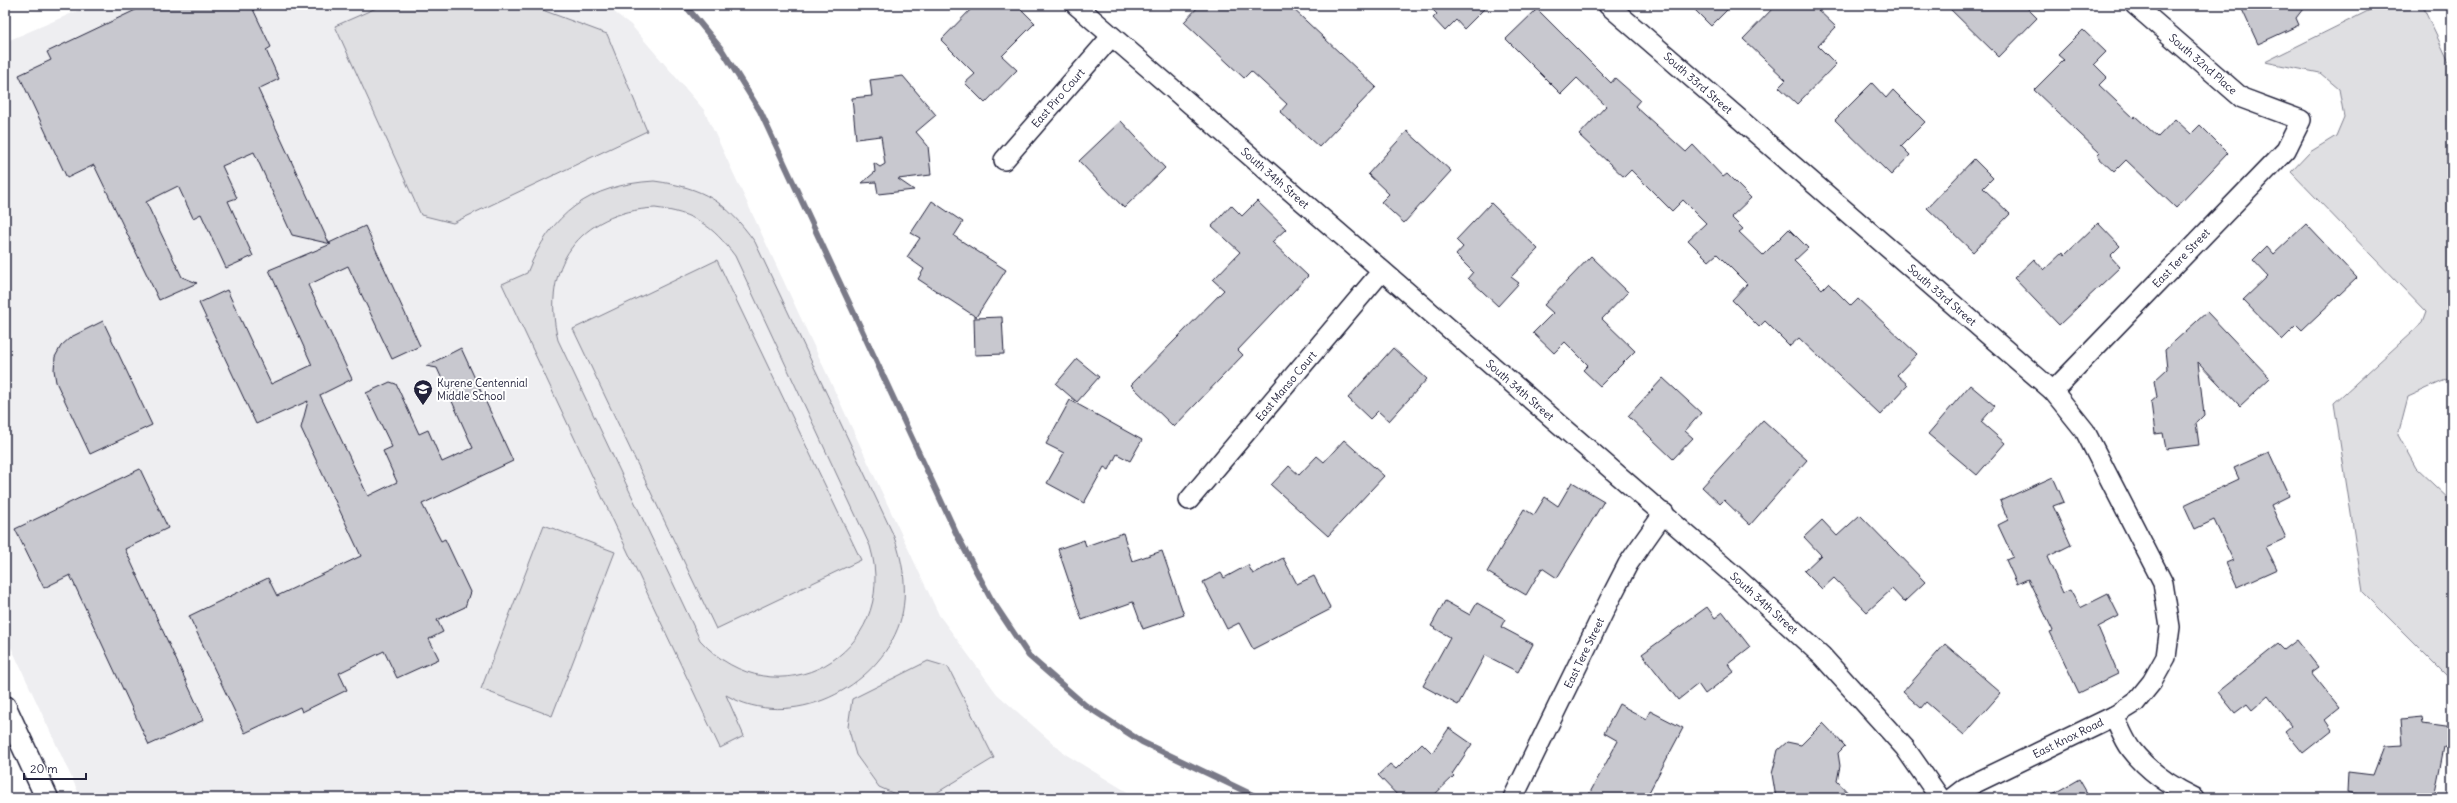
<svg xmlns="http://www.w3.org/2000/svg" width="2457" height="803" font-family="Delius,sans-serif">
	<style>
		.built { fill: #eeeef1 }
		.green { fill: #dfdfe2; stroke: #80808e; fill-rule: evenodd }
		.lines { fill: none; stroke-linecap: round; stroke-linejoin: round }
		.stream { stroke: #7a7a88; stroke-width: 6 }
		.building { fill: #c8c8cf; stroke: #22223b }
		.minor-casing { stroke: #22223b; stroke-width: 22 }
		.tertiary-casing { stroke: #22223b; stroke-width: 25 }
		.minor { stroke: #fff; stroke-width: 19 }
		.tertiary { stroke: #fff; stroke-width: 22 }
		.labels { text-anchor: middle; stroke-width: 4; stroke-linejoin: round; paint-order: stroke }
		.street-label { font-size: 11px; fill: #22223b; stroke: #fff }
		.poi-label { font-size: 11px; fill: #22223b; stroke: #fff; text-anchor: start }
	</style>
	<rect width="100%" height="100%" fill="#fff"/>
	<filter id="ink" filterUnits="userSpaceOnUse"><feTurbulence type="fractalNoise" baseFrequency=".025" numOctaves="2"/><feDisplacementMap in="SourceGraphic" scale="8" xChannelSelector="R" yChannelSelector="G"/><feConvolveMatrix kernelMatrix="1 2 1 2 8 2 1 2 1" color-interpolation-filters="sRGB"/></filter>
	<g filter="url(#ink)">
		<path class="built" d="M 91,5 L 605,5 L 631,25 L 704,110 L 939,615 L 997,694 L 1065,754 L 1137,798 L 81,798 L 5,634 L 5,42 Z"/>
		<g class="green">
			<path d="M 383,5 L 529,5 L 607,34 L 647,131 L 453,223 L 421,215 L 335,26 Z"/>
			<path d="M 2380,5 L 2422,5 L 2449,62 L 2452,63 L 2452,377 L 2408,397 L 2398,435 L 2416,468 L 2452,502 L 2452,681 L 2363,592 L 2334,403 L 2422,323 L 2426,312 L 2291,172 L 2310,152 L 2336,136 L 2344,117 L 2339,89 L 2320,73 L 2265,62 Z"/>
			<path d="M 654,181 C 705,188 725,201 755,242 L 892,532 C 903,559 909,593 900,622 C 878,689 791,732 726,695 L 744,736 L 720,748 L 502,284 L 527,273 C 551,213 589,185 654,181 ZM 655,208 C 694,213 712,225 735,256 L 870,546 C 902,654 775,724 700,640 L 558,340 C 540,267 579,212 655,208 Z"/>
			<path d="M 717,260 L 861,560 L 716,629 L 573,329 Z"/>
			<path d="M 544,525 L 615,552 L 552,716 L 481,689 Z"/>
			<path d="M 928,661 L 948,667 L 994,758 L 933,795 L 902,797 L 879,787 L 856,755 L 848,727 L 852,699 Z"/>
		</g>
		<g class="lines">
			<path class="stream" d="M 685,5 L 722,50 L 760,111 L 957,535 L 991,599 L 1029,656 L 1085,705 L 1142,742 L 1259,798"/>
		</g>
		<g class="building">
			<path d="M 146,5 L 251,5 L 271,47 L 266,50 L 279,79 L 258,89 L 329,243 L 365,226 L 420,346 L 392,359 L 348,266 L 308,285 L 352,379 L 320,395 L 368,496 L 397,482 L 383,451 L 392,447 L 366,393 L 390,382 L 396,384 L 419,434 L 428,430 L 442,462 L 473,448 L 437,368 L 426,366 L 461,348 L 513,461 L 422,504 L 441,541 L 445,539 L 470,592 L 465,607 L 437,620 L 443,632 L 429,639 L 439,659 L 397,678 L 384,651 L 339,673 L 347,690 L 302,712 L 300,707 L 245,733 L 189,616 L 268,578 L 277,596 L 361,556 L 301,428 L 308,401 L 256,424 L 199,303 L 227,290 L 271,384 L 312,365 L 269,270 L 331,244 L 292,235 L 254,152 L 222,166 L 237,198 L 228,201 L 253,256 L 226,268 L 201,214 L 193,218 L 178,186 L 146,202 L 182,277 L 197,283 L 159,300 L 94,165 L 67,178 L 19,75 L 51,60 L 47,52 Z"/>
			<path d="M 975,5 L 1017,5 L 1035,23 L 1002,56 L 1017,70 L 985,103 L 965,83 L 975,74 L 941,40 Z"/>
			<path d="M 1200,5 L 1289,5 L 1376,87 L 1319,147 L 1280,112 L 1287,104 L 1251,71 L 1244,78 L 1184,22 Z"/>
			<path d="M 1428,5 L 1488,5 L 1464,29 L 1456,20 L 1445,31 L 1433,18 L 1437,14 Z"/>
			<path d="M 1690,5 L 1732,5 L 1711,26 Z"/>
			<path d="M 1776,5 L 1813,5 L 1836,27 L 1818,46 L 1836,64 L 1797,104 L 1779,87 L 1786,80 L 1743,39 Z"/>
			<path d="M 1946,5 L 2024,5 L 2037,18 L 1999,57 Z"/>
			<path d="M 2240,5 L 2306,5 L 2296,18 L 2299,25 L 2258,44 Z"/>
			<path d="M 1537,9 L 1611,83 L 1615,78 L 1640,100 L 1635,106 L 1686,152 L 1693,145 L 1723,177 L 1727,174 L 1751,198 L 1731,217 L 1743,229 L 1739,232 L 1763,255 L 1789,229 L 1808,248 L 1794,261 L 1822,289 L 1828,283 L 1851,306 L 1858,299 L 1917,354 L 1897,375 L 1908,385 L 1880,415 L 1799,338 L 1790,346 L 1765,321 L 1759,327 L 1732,300 L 1747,284 L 1717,254 L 1709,261 L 1688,240 L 1706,223 L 1683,200 L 1672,211 L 1631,170 L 1624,177 L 1579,135 L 1606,106 L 1577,78 L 1561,94 L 1506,39 Z"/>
			<path d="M 2083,30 L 2106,52 L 2094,64 L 2107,77 L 2099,85 L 2134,118 L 2135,116 L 2158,137 L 2175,119 L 2191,134 L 2200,125 L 2228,153 L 2176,208 L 2126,160 L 2114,172 L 2097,156 L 2100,153 L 2034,90 L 2064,60 L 2058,55 Z"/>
			<path d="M 903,76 L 936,115 L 916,132 L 928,146 L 931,175 L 898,179 L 914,190 L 878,194 L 876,182 L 862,183 L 875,172 L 874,163 L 880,167 L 885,164 L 881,136 L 856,139 L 852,98 L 872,96 L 870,80 Z"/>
			<path d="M 1872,83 L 1886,98 L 1893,90 L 1925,122 L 1901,146 L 1910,155 L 1891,175 L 1835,120 Z"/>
			<path d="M 1121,121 L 1165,168 L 1124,208 L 1079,161 Z"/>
			<path d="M 1407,131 L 1451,171 L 1404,223 L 1381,202 L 1389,194 L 1368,174 Z"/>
			<path d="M 1974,159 L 1993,178 L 1983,188 L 2010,214 L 1973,252 L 1927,208 Z"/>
			<path d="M 932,201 L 963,222 L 954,236 L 1006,270 L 976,317 L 918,279 L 924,269 L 907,257 L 920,238 L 911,233 Z"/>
			<path d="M 1257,201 L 1286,229 L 1272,242 L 1308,276 L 1238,350 L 1243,355 L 1174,427 L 1131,385 L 1224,290 L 1213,280 L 1240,252 L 1212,226 L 1231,205 L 1242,216 Z"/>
			<path d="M 1491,203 L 1538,249 L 1511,277 L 1519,283 L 1498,306 L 1468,278 L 1473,272 L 1456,255 L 1463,247 L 1456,240 Z"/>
			<path d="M 2098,223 L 2120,246 L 2110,256 L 2120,267 L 2059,325 L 2014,278 L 2034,259 L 2044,270 L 2063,252 L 2065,255 Z"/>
			<path d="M 2306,224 L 2357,278 L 2302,330 L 2297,325 L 2282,340 L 2243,300 L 2268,276 L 2253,260 L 2267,246 L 2274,254 Z"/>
			<path d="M 1591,256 L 1628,292 L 1602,319 L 1635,351 L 1600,386 L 1583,370 L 1588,365 L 1565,342 L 1554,353 L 1533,333 L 1553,313 L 1544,305 Z"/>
			<path d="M 2207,312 L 2270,378 L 2240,406 L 2198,362 L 2204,415 L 2196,423 L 2199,445 L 2166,449 L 2163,433 L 2155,434 L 2151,402 L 2157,397 L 2154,381 L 2167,369 L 2165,350 Z"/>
			<path d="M 1002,317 L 1004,354 L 975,355 L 974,318 Z"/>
			<path d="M 103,321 L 152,425 L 90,454 L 56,382 L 54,370 L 55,357 L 61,346 L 71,337 Z"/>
			<path d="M 1393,348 L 1427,379 L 1389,421 L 1378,411 L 1370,419 L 1348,398 Z"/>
			<path d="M 1077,359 L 1099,377 L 1077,402 L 1056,384 Z"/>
			<path d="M 1663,378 L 1701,413 L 1685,431 L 1693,438 L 1673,459 L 1628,416 Z"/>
			<path d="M 1970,385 L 1995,406 L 1981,422 L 2005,443 L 1977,475 L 1928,434 Z"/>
			<path d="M 1070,400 L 1142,440 L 1130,461 L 1117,454 L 1109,470 L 1104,467 L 1084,503 L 1047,483 L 1064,453 L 1046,444 Z"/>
			<path d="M 1763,420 L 1807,460 L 1750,525 L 1724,500 L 1720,504 L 1702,487 Z"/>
			<path d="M 1344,440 L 1384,476 L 1328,536 L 1271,485 L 1289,466 L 1299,475 L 1317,456 L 1324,462 Z"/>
			<path d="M 2269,452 L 2289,496 L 2271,505 L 2286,538 L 2266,547 L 2277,569 L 2237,587 L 2226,563 L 2233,560 L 2214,520 L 2195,529 L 2184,505 L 2239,479 L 2234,468 Z"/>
			<path d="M 140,469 L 168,528 L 125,549 L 204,720 L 149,745 L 70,575 L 44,588 L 15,529 Z"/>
			<path d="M 2053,477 L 2064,502 L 2053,506 L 2071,545 L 2047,557 L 2063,593 L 2070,590 L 2080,608 L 2108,594 L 2119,616 L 2098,627 L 2118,674 L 2079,693 L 2050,632 L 2053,631 L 2028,579 L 2017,584 L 2006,560 L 2013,557 L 1998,525 L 2008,520 L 2000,501 Z"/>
			<path d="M 1572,482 L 1604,501 L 1557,578 L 1542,568 L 1526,595 L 1487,572 L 1524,509 L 1534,515 L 1545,497 L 1558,506 Z"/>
			<path d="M 1860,515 L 1925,582 L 1904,602 L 1892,589 L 1867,612 L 1834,578 L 1822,589 L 1804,571 L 1821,555 L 1804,537 L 1822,520 L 1837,536 Z"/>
			<path d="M 1123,533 L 1132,561 L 1162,551 L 1184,615 L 1143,629 L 1133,602 L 1082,620 L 1058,549 L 1084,540 L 1086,546 Z"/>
			<path d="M 1283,558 L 1297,584 L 1314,576 L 1331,609 L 1253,649 L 1239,623 L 1227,629 L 1203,582 L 1221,573 L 1224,578 L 1248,565 L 1253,574 Z"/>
			<path d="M 1445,601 L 1470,615 L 1477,603 L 1505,619 L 1501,627 L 1533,644 L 1518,672 L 1485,655 L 1458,705 L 1423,686 L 1450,637 L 1431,626 Z"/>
			<path d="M 1707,607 L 1715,618 L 1723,612 L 1750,647 L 1728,664 L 1734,672 L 1705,694 L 1698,684 L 1678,700 L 1642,654 Z"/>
			<path d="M 2297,640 L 2318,667 L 2311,672 L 2340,708 L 2325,720 L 2332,730 L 2303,753 L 2285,731 L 2291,726 L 2268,696 L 2252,710 L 2247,704 L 2235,713 L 2218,692 L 2278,644 L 2284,650 Z"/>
			<path d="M 1945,644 L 2001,693 L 1964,735 L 1926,702 L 1921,708 L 1903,692 Z"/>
			<path d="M 1619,704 L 1646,719 L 1650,711 L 1683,728 L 1646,798 L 1587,798 L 1618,741 L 1604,733 Z"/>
			<path d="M 2422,717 L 2423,724 L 2452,728 L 2452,749 L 2444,747 L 2434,798 L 2365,798 L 2365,796 L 2347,792 L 2348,772 L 2373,775 L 2384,746 L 2403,745 L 2401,719 Z"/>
			<path d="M 1823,723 L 1845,746 L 1838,753 L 1840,766 L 1837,781 L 1853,798 L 1776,798 L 1772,774 L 1778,750 L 1787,742 L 1801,745 Z"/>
			<path d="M 1449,728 L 1472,744 L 1452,774 L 1454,776 L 1431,798 L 1400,798 L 1378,775 L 1390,764 L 1396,769 L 1422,743 L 1432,753 Z"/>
			<path d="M 2079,779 L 2090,798 L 2046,798 Z"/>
		</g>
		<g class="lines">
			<g class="minor-casing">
				<g id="minor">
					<path d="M 1076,5 L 1738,579 L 1822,656 L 1905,748 L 1940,798"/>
					<path d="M 1608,5 L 2053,391 L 2085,431 L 2163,583 L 2170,627 L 2166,657 L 2152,682 L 2135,703 L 2114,716 L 1965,788 L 1952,798"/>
					<path d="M 1004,160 L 1111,37"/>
					<path d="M 2053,391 L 2286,150 L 2301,120 L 2242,98 L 2135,5"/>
					<path d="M 1189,500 L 1382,271"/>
					<path d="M 2114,716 C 2119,726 2124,740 2131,749 C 2147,770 2172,787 2195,798"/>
					<path d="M 1513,798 L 1609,601 L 1628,564 L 1664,513"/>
				</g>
			</g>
			<g class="tertiary-casing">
				<path id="tertiary" d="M 5,707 L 47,798"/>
			</g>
			<use href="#minor" class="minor"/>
			<use href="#tertiary" class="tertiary"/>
		</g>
	</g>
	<defs>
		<g id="school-pin" transform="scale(1)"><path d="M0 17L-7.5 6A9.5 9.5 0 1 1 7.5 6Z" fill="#22223b" stroke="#fff"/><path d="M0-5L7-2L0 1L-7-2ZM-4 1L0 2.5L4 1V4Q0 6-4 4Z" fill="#fff"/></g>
	</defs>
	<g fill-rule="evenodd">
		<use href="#school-pin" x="423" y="389"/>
	</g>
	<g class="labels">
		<g class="street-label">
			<text transform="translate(2203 64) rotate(41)" y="4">South 32nd Place</text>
			<text transform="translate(1698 83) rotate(41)" y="4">South 33rd Street</text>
			<text transform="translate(1058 98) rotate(-49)" y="4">East Piro Court</text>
			<text transform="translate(1275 178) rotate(41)" y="4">South 34th Street</text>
			<text transform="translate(2181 258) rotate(-46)" y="4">East Tere Street</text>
			<text transform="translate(1942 295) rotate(41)" y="4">South 33rd Street</text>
			<text transform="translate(1286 386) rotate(-50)" y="4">East Manso Court</text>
			<text transform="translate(1520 390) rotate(41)" y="4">South 34th Street</text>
			<text transform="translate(1764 603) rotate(42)" y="4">South 34th Street</text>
			<text transform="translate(1584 653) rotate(-64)" y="4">East Tere Street</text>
			<text transform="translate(2068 738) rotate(-26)" y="4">East Knox Road</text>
		</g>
		<g class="poi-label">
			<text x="437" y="387">Kyrene Centennial<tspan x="437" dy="13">Middle School</tspan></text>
		</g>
	</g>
	<rect width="2457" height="803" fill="none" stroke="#fff" stroke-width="20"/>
	<rect x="10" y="10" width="2437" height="783" fill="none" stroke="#22223b" stroke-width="1.5" filter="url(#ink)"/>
	<path d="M24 773v6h62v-6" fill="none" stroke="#22223b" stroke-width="2"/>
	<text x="30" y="773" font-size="12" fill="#22223b" stroke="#ffffff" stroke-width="3" paint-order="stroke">20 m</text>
</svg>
